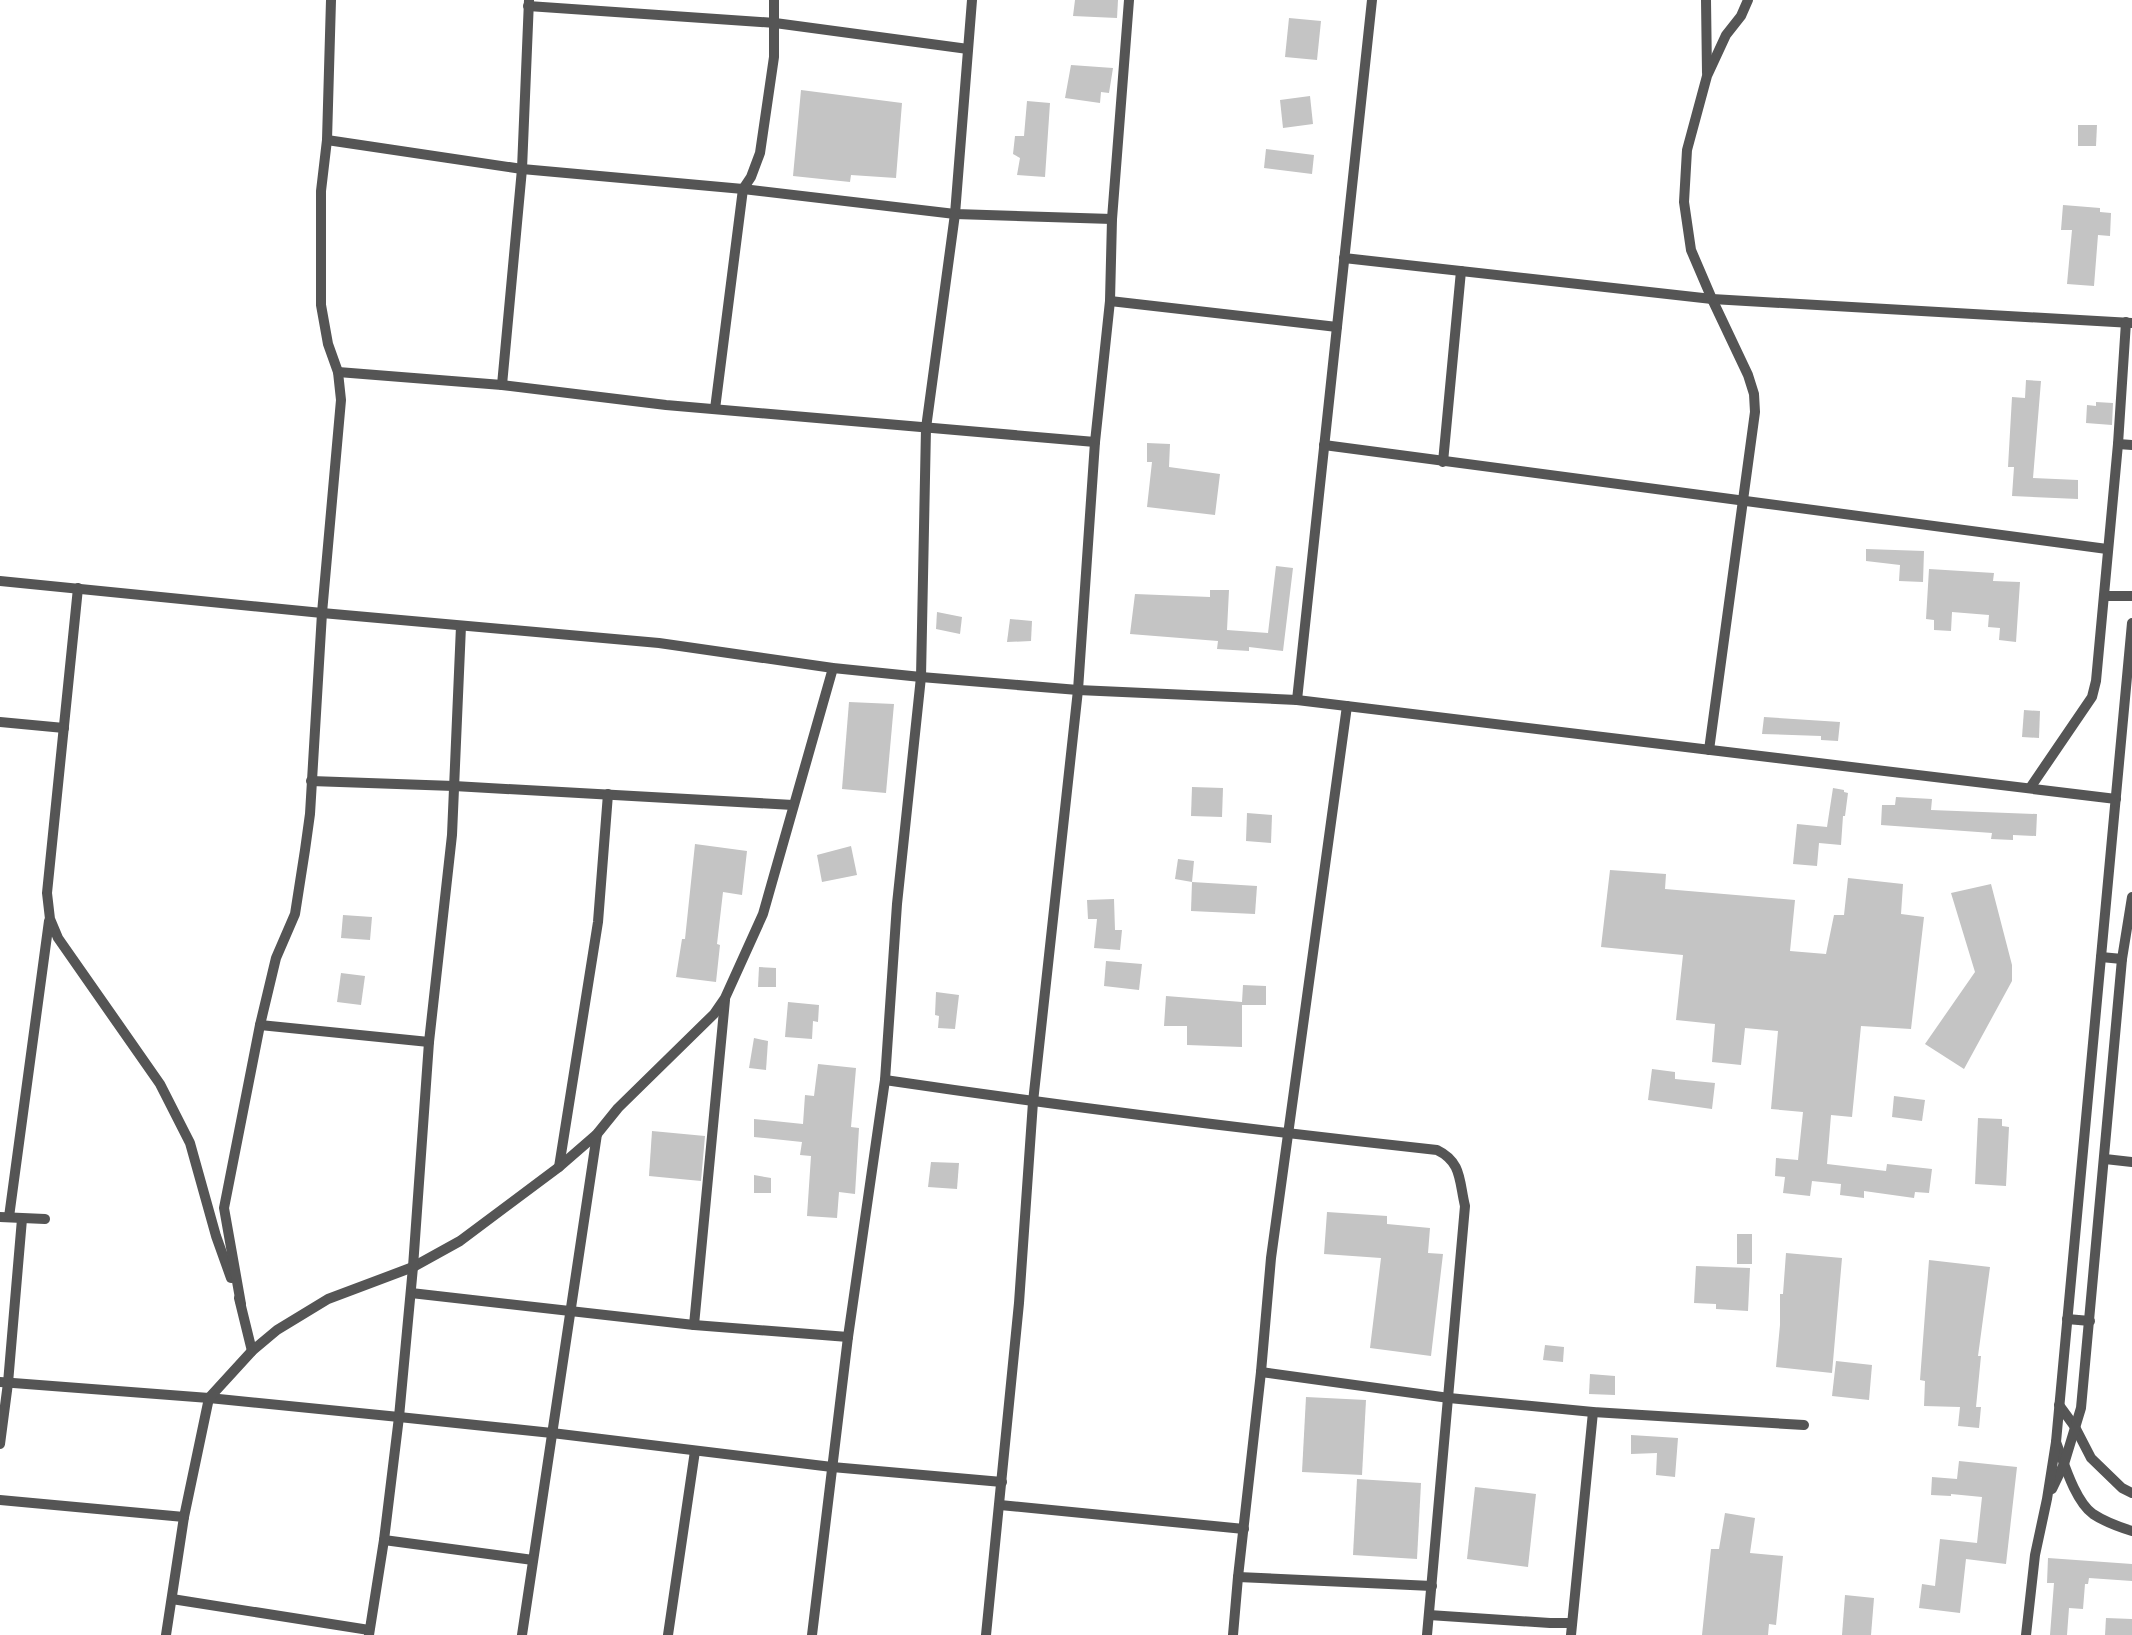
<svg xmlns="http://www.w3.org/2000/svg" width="2132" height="1635" font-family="Manrope,sans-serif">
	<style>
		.building { fill: #c4c4c4 }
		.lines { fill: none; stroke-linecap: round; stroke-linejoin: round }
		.minor { stroke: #555; stroke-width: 10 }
		.tertiary { stroke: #555; stroke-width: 10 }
	</style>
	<rect width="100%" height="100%" fill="#fff"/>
	<g class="building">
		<path d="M 1075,0 L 1118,0 L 1117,18 L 1073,16 Z"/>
		<path d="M 1289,18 L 1321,21 L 1317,60 L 1285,57 Z"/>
		<path d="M 1071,65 L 1113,68 L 1109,93 L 1101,92 L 1100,103 L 1065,98 Z"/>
		<path d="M 801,90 L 902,103 L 896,178 L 851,175 L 850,182 L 793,176 Z"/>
		<path d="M 1310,96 L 1313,124 L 1283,128 L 1280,100 Z"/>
		<path d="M 1027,101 L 1050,103 L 1045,177 L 1017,175 L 1020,158 L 1013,154 L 1015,136 L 1024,136 Z"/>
		<path d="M 2078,125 L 2097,125 L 2096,146 L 2078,146 Z"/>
		<path d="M 1266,149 L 1314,155 L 1312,174 L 1264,168 Z"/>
		<path d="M 2063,205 L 2100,208 L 2100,212 L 2111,213 L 2110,236 L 2098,235 L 2094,286 L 2067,284 L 2072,230 L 2061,230 Z"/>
		<path d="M 2026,380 L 2041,381 L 2033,478 L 2078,480 L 2078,499 L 2012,496 L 2014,467 L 2008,467 L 2012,397 L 2025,398 Z"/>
		<path d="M 2096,402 L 2113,403 L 2112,425 L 2086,423 L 2087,405 L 2096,406 Z"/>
		<path d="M 1147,443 L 1170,444 L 1169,467 L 1220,474 L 1215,515 L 1147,507 L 1152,462 L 1147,462 Z"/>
		<path d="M 1866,549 L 1924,551 L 1923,582 L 1899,581 L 1900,565 L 1866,561 Z"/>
		<path d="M 1276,566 L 1293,568 L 1283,651 L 1249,647 L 1249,651 L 1217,649 L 1218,641 L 1130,634 L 1135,594 L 1210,597 L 1210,590 L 1229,590 L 1227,630 L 1268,633 Z"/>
		<path d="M 1929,569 L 1994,573 L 1993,581 L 2020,582 L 2016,642 L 1999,640 L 2000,628 L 1988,627 L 1989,615 L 1952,612 L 1951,631 L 1934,630 L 1934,620 L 1926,619 Z"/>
		<path d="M 937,612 L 962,617 L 960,634 L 936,629 Z"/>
		<path d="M 1010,619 L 1032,621 L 1031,641 L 1007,642 Z"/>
		<path d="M 849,702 L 894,704 L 886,793 L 842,789 Z"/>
		<path d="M 2024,710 L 2040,711 L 2039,738 L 2022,737 Z"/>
		<path d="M 1764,717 L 1840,722 L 1838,741 L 1821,740 L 1821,736 L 1762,734 Z"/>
		<path d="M 1192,787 L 1223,788 L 1222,817 L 1191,816 Z"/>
		<path d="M 1833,788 L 1844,790 L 1844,792 L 1848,793 L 1845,816 L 1843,816 L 1841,845 L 1819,843 L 1817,866 L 1793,864 L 1797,824 L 1827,827 Z"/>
		<path d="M 1896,797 L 1932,799 L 1931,810 L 2037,814 L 2036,836 L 2013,835 L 2013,840 L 1991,839 L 1992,833 L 1881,825 L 1882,805 L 1895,805 Z"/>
		<path d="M 1247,813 L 1272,815 L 1271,843 L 1246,841 Z"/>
		<path d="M 695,844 L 747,851 L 742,895 L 723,892 L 717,944 L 720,945 L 716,982 L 676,977 L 682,939 L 685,939 Z"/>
		<path d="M 851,846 L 857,875 L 822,882 L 817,855 Z"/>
		<path d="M 1178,859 L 1194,861 L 1192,882 L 1175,879 Z"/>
		<path d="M 1610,870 L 1666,874 L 1665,889 L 1795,900 L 1790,951 L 1826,954 L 1834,915 L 1844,915 L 1848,878 L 1903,884 L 1901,914 L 1924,917 L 1911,1029 L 1861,1026 L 1852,1117 L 1831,1115 L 1827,1164 L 1886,1171 L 1887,1164 L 1932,1169 L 1929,1193 L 1915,1192 L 1914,1198 L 1864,1191 L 1864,1198 L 1840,1195 L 1841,1184 L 1812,1181 L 1810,1196 L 1783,1193 L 1785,1177 L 1775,1176 L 1776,1158 L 1798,1160 L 1803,1112 L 1771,1109 L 1778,1031 L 1745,1028 L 1741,1065 L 1712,1062 L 1715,1024 L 1676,1020 L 1683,955 L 1601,947 Z"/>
		<path d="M 1192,882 L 1257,886 L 1255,914 L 1191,911 Z"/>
		<path d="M 1991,884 L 2012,965 L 2012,981 L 1964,1069 L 1925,1044 L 1975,972 L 1951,893 Z"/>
		<path d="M 1114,899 L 1115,930 L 1122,930 L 1120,950 L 1094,948 L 1097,919 L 1088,919 L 1087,900 Z"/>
		<path d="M 343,915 L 372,917 L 370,940 L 341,938 Z"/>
		<path d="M 1106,961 L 1142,964 L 1139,990 L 1104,986 Z"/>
		<path d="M 759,967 L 776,968 L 776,987 L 758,987 Z"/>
		<path d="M 341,973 L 365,976 L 361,1005 L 337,1002 Z"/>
		<path d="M 1243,985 L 1266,986 L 1266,1005 L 1242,1005 L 1242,1047 L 1187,1045 L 1187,1026 L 1164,1026 L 1166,996 L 1242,1002 Z"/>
		<path d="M 936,992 L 959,995 L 955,1029 L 938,1028 L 939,1016 L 935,1015 Z"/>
		<path d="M 788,1002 L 819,1005 L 818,1022 L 813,1021 L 812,1039 L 785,1037 Z"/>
		<path d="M 754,1038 L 768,1041 L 766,1070 L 749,1068 Z"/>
		<path d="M 818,1064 L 856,1068 L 851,1127 L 859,1128 L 855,1194 L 839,1192 L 837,1218 L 807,1216 L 811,1156 L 800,1155 L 802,1142 L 754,1137 L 754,1119 L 803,1124 L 805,1095 L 814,1096 Z"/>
		<path d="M 1652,1069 L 1675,1072 L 1675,1079 L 1715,1083 L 1712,1109 L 1648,1100 Z"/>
		<path d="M 1894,1096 L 1925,1100 L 1922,1121 L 1892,1117 Z"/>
		<path d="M 1978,1118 L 2002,1119 L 2002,1126 L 2009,1127 L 2006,1186 L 1975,1184 Z"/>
		<path d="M 652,1131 L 705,1136 L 701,1181 L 649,1176 Z"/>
		<path d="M 931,1162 L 959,1163 L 957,1189 L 928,1187 Z"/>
		<path d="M 754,1175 L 771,1178 L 771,1193 L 754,1193 Z"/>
		<path d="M 1327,1212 L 1387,1216 L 1387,1224 L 1430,1228 L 1428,1253 L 1443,1254 L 1431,1356 L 1370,1348 L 1381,1258 L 1324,1254 Z"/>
		<rect x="1737" y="1234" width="15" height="30"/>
		<path d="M 1786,1253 L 1842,1258 L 1832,1373 L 1776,1367 L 1780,1325 L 1780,1294 L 1783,1294 Z"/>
		<path d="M 1929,1260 L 1990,1267 L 1978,1356 L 1981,1356 L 1976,1407 L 1981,1407 L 1979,1428 L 1958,1426 L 1960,1407 L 1924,1406 L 1925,1381 L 1920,1380 Z"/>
		<path d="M 1696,1266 L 1750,1268 L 1748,1311 L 1716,1309 L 1716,1304 L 1694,1303 Z"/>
		<path d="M 1545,1345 L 1564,1347 L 1563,1362 L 1543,1360 Z"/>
		<path d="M 1836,1361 L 1872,1365 L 1869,1400 L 1832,1396 Z"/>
		<path d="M 1590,1374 L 1615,1376 L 1615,1395 L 1589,1394 Z"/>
		<path d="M 1306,1397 L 1366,1400 L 1362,1475 L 1302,1472 Z"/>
		<path d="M 1631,1435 L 1678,1438 L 1675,1477 L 1656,1475 L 1657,1453 L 1631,1454 Z"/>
		<path d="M 1959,1461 L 2017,1467 L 2006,1564 L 1966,1559 L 1960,1613 L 1919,1608 L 1922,1584 L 1935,1586 L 1940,1539 L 1977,1543 L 1982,1497 L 1951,1494 L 1951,1496 L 1931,1495 L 1932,1477 L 1957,1479 Z"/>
		<path d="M 1357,1479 L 1421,1483 L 1417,1559 L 1353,1555 Z"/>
		<path d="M 1475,1487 L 1536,1494 L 1528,1567 L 1467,1559 Z"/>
		<path d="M 1725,1513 L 1755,1518 L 1750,1553 L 1783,1556 L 1776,1625 L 1769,1624 L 1768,1635 L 1702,1635 L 1711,1549 L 1719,1549 Z"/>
		<path d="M 2048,1558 L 2132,1564 L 2132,1581 L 2089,1578 L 2088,1584 L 2085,1584 L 2083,1609 L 2069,1608 L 2067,1635 L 2050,1635 L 2054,1583 L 2047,1583 Z"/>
		<path d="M 1845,1595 L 1874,1598 L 1871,1635 L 1842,1635 Z"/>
		<path d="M 2106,1618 L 2132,1619 L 2132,1635 L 2105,1635 Z"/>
	</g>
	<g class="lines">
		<g class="minor">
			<path d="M 1706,0 L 1707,73"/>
			<path d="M 528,6 L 775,23 L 968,49"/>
			<path d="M 327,140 L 522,169 L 743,189 L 955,214 L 1112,219"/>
			<path d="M 1344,258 L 1712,299 L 2132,323"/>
			<path d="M 1110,301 L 1337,327"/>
			<path d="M 338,372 L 502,385 L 666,405 L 1095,442"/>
			<path d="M 502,385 L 522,169 L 529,0"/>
			<path d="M 715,409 L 743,189 L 751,177 L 760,153 L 774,57 L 774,0"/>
			<path d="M 2118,444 L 2132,445"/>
			<path d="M 1324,445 L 2107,549"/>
			<path d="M 1443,462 L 1461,271"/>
			<path d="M 78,588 L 47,893 L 50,919 L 58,938 L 160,1084 L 190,1143 L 216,1236 L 231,1278"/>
			<path d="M 2104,596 L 2132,596"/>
			<path d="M 1297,700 L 1372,0"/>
			<path d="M 0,722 L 64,728"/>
			<path d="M 1709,750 L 1755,412 L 1754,394 L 1748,375 L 1712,299 L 1691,250 L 1684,202 L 1687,150 L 1707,76 L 1726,35 L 1741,16 L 1748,0"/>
			<path d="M 311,781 L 454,786 L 793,805"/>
			<path d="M 2030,788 L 2092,697 L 2096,681 L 2118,444 L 2126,322"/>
			<path d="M 260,1025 L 429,1042"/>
			<path d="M 885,1080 C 1068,1107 1252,1130 1437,1150 C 1462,1162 1459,1181 1465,1206 L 1427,1635"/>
			<path d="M 2105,1159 L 2132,1162"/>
			<path d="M 559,1167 L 598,922 L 608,794"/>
			<path d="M 0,1217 L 45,1219"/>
			<path d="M 9,1217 L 49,921"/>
			<path d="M 411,1293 L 694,1325 L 848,1337"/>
			<path d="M 239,1298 L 252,1351"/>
			<path d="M 241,1304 L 224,1208 L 260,1025 L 276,958 L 295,914 L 305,850 L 310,814 L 322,613 L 341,400 L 338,372 L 328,344 L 321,305 L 321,191 L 327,140 L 331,0"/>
			<path d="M 694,1325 L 725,1000"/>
			<path d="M 1261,1372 L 1449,1398 L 1593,1412 L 1804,1425"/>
			<path d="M 0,1382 L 209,1398 L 399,1417 L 552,1433 L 832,1467 L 1002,1482"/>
			<path d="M 2059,1405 L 2075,1427 L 2091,1458 L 2122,1488 L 2132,1493"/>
			<path d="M 2056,1442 C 2064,1463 2075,1501 2093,1514 C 2105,1522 2119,1527 2132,1531"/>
			<path d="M 0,1444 L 8,1383 L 22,1219"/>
			<path d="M 0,1500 L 184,1517"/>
			<path d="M 1000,1505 L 1244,1529"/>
			<path d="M 384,1540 L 533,1560"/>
			<path d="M 1238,1577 L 1432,1586"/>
			<path d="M 172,1599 L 369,1630"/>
			<path d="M 1429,1615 L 1550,1623 L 1572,1623"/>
			<path d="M 166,1635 L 184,1517 L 209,1398 L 252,1351 L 277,1330 L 328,1299 L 413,1267 L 460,1241 L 559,1167 L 597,1134 L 618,1108 L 714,1014 L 725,998 L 763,914 L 833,668"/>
			<path d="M 369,1635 L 384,1540 L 399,1417 L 413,1267 L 429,1042 L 452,835 L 461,626"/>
			<path d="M 522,1635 L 597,1134"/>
			<path d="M 668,1635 L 695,1451"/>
			<path d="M 812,1635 L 848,1337 L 885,1080 L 897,904 L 921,677 L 926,428 L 955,214 L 972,0"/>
			<path d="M 986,1635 L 1019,1303 L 1033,1102 L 1078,690 L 1095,442 L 1110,301 L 1112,219 L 1129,0"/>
			<path d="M 1233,1635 L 1238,1577 L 1261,1372 L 1271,1258 L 1347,706"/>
			<path d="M 1571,1635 L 1593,1412"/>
		</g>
		<g class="tertiary">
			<path d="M 0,581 L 322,613 L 659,643 L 833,668 L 921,677 L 1078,690 L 1297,700 L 2116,799"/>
			<path d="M 2101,957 L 2122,959"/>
			<path d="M 2067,1319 L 2090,1321"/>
			<path d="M 2052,1489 L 2064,1464 L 2081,1408 L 2122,959 L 2132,897"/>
			<path d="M 2026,1635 L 2035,1555 L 2047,1499 L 2056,1442 L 2132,623"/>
		</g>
	</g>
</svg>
